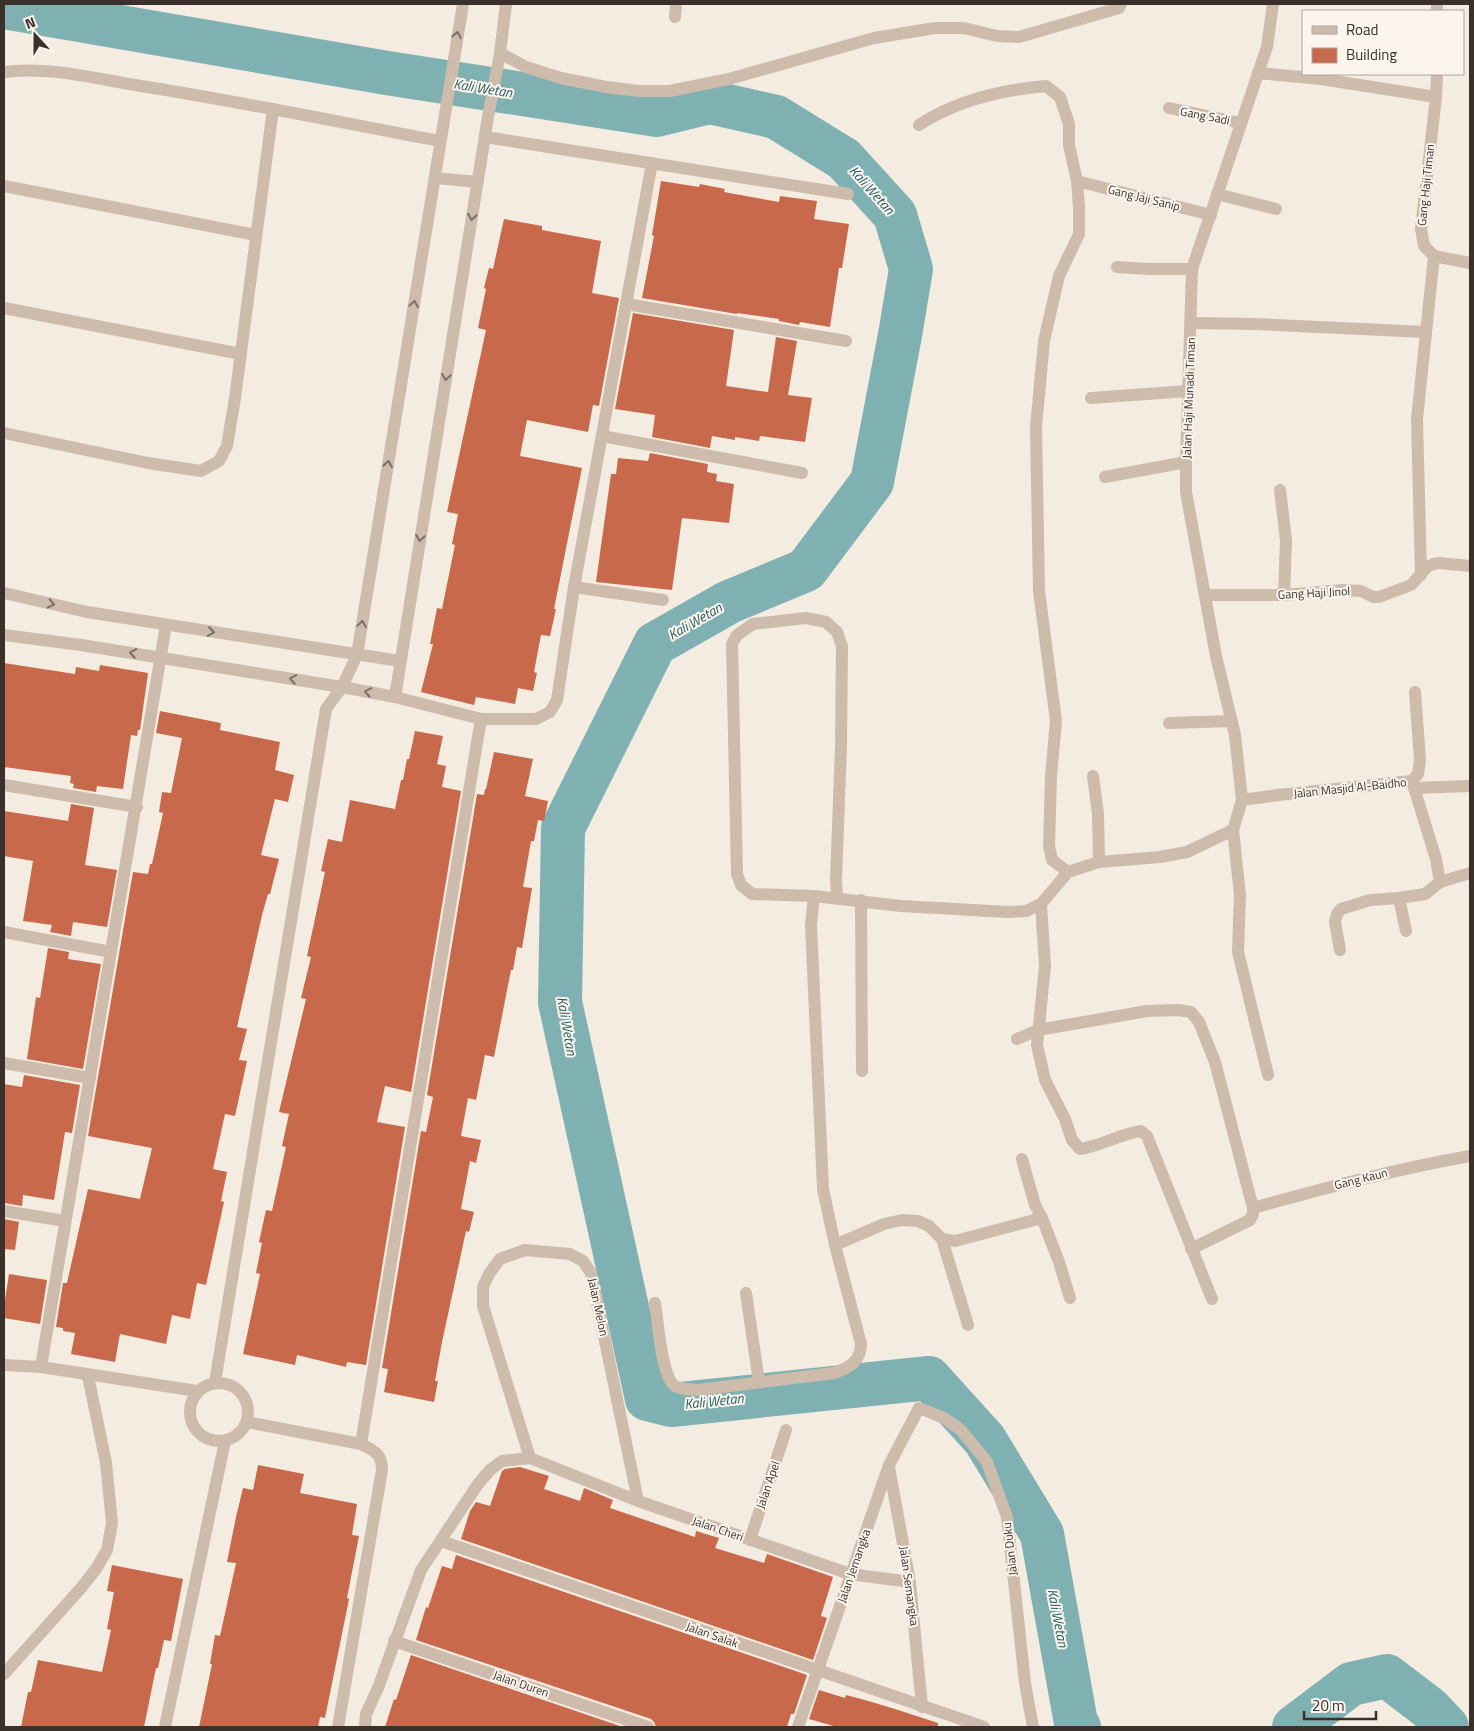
<svg xmlns="http://www.w3.org/2000/svg" width="1474" height="1731" font-family="'Titillium Web',sans-serif">
	<style>
		.lines { fill: none; stroke-linecap: round; stroke-linejoin: round }
		.river { stroke: #7fb0b2; stroke-width: 44 }
		.building { fill: #c8694b }
		.service { stroke: #cdbbac; stroke-width: 12 }
		.minor { stroke: #cdbbac; stroke-width: 12 }
		.oneway { stroke: #7d6f65 }
		.labels { text-anchor: middle; stroke-width: 4; stroke-linejoin: round; paint-order: stroke }
		.street-label { font-size: 12px; fill: #3b302b; stroke: #fbf5ee }
		.water-label { font-size: 14px; font-style: italic; fill: #1f5a5e; stroke: #fbf5ee }
	</style>
	<rect width="100%" height="100%" fill="#f4ebe1"/>
	<g class="lines">
		<g class="river">
			<path d="M 4,7 L 387,73 L 657,115 L 710,102 L 776,117 L 844,159 L 895,215 L 911,269 L 900,335 L 872,482 L 806,570 L 729,602 L 655,644 L 563,828 L 560,1002 L 647,1399 L 671,1405 L 929,1378 L 985,1440 L 1042,1534 L 1076,1723 L 1079,1727"/>
			<path d="M 1294,1727 L 1351,1684 L 1387,1676 L 1429,1708 L 1447,1727"/>
		</g>
	</g>
	<g class="building">
		<path d="M 661,181 L 699,187 L 700,184 L 725,189 L 724,192 L 779,202 L 780,196 L 817,201 L 814,219 L 849,224 L 842,268 L 839,268 L 830,327 L 800,322 L 799,325 L 779,321 L 779,319 L 737,313 L 737,314 L 642,298 L 654,236 L 652,235 Z"/>
		<path d="M 504,219 L 542,226 L 542,230 L 601,241 L 592,293 L 619,298 L 599,406 L 593,405 L 588,432 L 527,420 L 520,456 L 582,468 L 554,609 L 556,609 L 550,636 L 541,635 L 534,672 L 537,673 L 533,691 L 518,688 L 515,704 L 476,697 L 474,705 L 421,692 L 433,644 L 430,644 L 437,608 L 442,609 L 455,545 L 452,544 L 458,514 L 447,512 L 486,330 L 478,328 L 486,289 L 484,288 L 489,268 L 493,269 Z"/>
		<path d="M 633,313 L 734,330 L 726,386 L 768,392 L 776,337 L 797,341 L 788,395 L 812,398 L 805,442 L 760,436 L 759,441 L 735,437 L 735,440 L 712,436 L 710,448 L 652,437 L 655,415 L 615,409 Z"/>
		<path d="M 650,453 L 708,464 L 707,472 L 717,474 L 716,481 L 734,484 L 729,523 L 682,518 L 672,590 L 596,582 L 611,474 L 616,474 L 618,458 L 648,461 Z"/>
		<path d="M 4,663 L 75,674 L 76,667 L 99,671 L 100,665 L 148,673 L 140,730 L 138,730 L 137,736 L 131,735 L 123,789 L 97,786 L 96,792 L 73,788 L 74,784 L 70,783 L 71,776 L 4,767 Z"/>
		<path d="M 160,711 L 221,723 L 220,730 L 280,742 L 275,770 L 294,775 L 288,802 L 275,799 L 261,855 L 279,859 L 270,894 L 268,894 L 262,915 L 237,1027 L 247,1029 L 239,1060 L 247,1061 L 235,1116 L 225,1114 L 213,1169 L 227,1172 L 221,1201 L 224,1202 L 206,1285 L 197,1283 L 190,1319 L 172,1315 L 166,1344 L 120,1334 L 115,1362 L 71,1354 L 75,1333 L 63,1331 L 63,1328 L 56,1327 L 63,1283 L 67,1283 L 88,1189 L 140,1199 L 152,1148 L 88,1136 L 133,872 L 148,874 L 150,864 L 152,864 L 163,813 L 159,812 L 162,792 L 171,793 L 182,738 L 156,733 Z"/>
		<path d="M 415,731 L 443,736 L 437,764 L 446,766 L 442,787 L 461,791 L 411,1092 L 385,1086 L 377,1122 L 405,1127 L 366,1365 L 347,1362 L 346,1367 L 297,1355 L 295,1365 L 243,1354 L 260,1274 L 256,1273 L 262,1243 L 259,1242 L 266,1210 L 272,1211 L 286,1147 L 282,1146 L 289,1114 L 279,1112 L 306,999 L 301,998 L 311,957 L 307,956 L 325,872 L 321,871 L 328,839 L 342,842 L 350,800 L 395,809 L 401,780 L 403,780 L 407,759 L 409,759 Z"/>
		<path d="M 494,752 L 533,759 L 525,796 L 548,801 L 544,821 L 538,820 L 534,841 L 531,841 L 523,887 L 532,888 L 522,948 L 517,947 L 513,970 L 511,970 L 494,1057 L 485,1055 L 476,1100 L 468,1098 L 461,1136 L 481,1140 L 476,1163 L 470,1161 L 461,1209 L 474,1212 L 469,1232 L 466,1231 L 442,1342 L 435,1381 L 438,1381 L 434,1402 L 384,1392 L 388,1369 L 382,1368 L 421,1131 L 426,1132 L 433,1097 L 427,1095 L 477,794 L 484,795 L 485,789 L 486,789 Z"/>
		<path d="M 71,804 L 94,808 L 85,865 L 117,870 L 107,927 L 73,922 L 71,936 L 50,932 L 52,925 L 23,921 L 33,861 L 4,856 L 4,811 L 68,821 Z"/>
		<path d="M 48,948 L 69,952 L 68,959 L 101,964 L 83,1069 L 27,1059 L 36,997 L 40,998 Z"/>
		<path d="M 24,1075 L 80,1085 L 72,1133 L 65,1132 L 54,1200 L 23,1195 L 22,1206 L 4,1203 L 4,1084 L 22,1087 Z"/>
		<path d="M 4,1219 L 19,1222 L 15,1250 L 4,1249 Z"/>
		<path d="M 9,1274 L 47,1280 L 40,1324 L 4,1318 L 4,1306 Z"/>
		<path d="M 258,1465 L 304,1474 L 300,1493 L 357,1504 L 352,1535 L 359,1536 L 347,1598 L 349,1599 L 325,1718 L 320,1717 L 318,1727 L 199,1727 L 212,1664 L 210,1664 L 215,1635 L 220,1636 L 236,1563 L 227,1562 L 236,1517 L 243,1488 L 253,1490 Z"/>
		<path d="M 520,1467 L 549,1476 L 544,1489 L 580,1501 L 584,1488 L 613,1500 L 610,1508 L 695,1537 L 696,1531 L 719,1538 L 715,1548 L 764,1563 L 767,1554 L 833,1577 L 821,1616 L 827,1618 L 813,1660 L 461,1539 L 470,1511 L 476,1502 L 490,1506 L 502,1471 L 505,1469 Z"/>
		<path d="M 456,1555 L 807,1675 L 794,1714 L 791,1714 L 787,1727 L 656,1727 L 654,1722 L 651,1719 L 416,1640 L 426,1607 L 428,1608 L 442,1566 L 452,1569 Z"/>
		<path d="M 112,1565 L 183,1579 L 171,1641 L 164,1640 L 158,1668 L 156,1668 L 144,1727 L 21,1727 L 28,1692 L 31,1692 L 38,1660 L 102,1672 L 111,1630 L 107,1629 L 114,1592 L 107,1591 Z"/>
		<path d="M 411,1655 L 623,1727 L 385,1727 L 394,1699 L 396,1700 Z"/>
		<path d="M 819,1690 L 845,1698 L 846,1695 L 865,1700 L 895,1709 L 938,1723 L 938,1727 L 837,1727 L 809,1719 Z"/>
	</g>
	<g class="lines">
		<path class="service" d="M 1414,788 L 1470,786"/>
		<g class="minor">
			<path d="M 1437,11 L 1437,4"/>
			<path d="M 675,17 L 676,4"/>
			<path d="M 500,53 L 526,67 L 561,78 L 606,87 L 639,91 L 670,91 L 729,79 L 874,38 L 935,28 L 964,28 L 997,36 L 1019,37 L 1119,8 L 1121,4"/>
			<path d="M 4,72 C 45,66 94,78 135,85 C 237,101 339,122 440,141"/>
			<path d="M 1258,73 L 1321,79 L 1436,97"/>
			<path d="M 1437,74 L 1436,97 L 1421,229 L 1424,246 L 1434,256 L 1470,263"/>
			<path d="M 1169,108 L 1241,123"/>
			<path d="M 919,125 C 957,100 1001,90 1046,86 L 1060,97 L 1069,124 L 1069,145 L 1077,181 L 1079,207 L 1079,234 L 1059,276 L 1044,341 L 1036,427 L 1039,591 L 1056,721 L 1051,776 L 1049,846 L 1052,860 L 1068,872"/>
			<path d="M 485,137 L 848,194"/>
			<path d="M 435,178 L 478,182"/>
			<path d="M 1077,181 L 1211,215"/>
			<path d="M 4,186 L 256,235"/>
			<path d="M 1217,194 L 1276,209"/>
			<path d="M 1117,267 L 1150,269 L 1192,269"/>
			<path d="M 626,304 L 846,341"/>
			<path d="M 4,308 L 241,354"/>
			<path d="M 1191,323 L 1255,324 L 1426,332"/>
			<path d="M 1091,398 L 1188,391"/>
			<path d="M 4,433 L 148,463 L 201,471 L 219,461 L 227,446 L 235,398 L 273,109"/>
			<path d="M 602,436 L 802,473"/>
			<path d="M 1105,477 L 1186,462"/>
			<path d="M 1280,490 L 1286,540 L 1284,595"/>
			<path d="M 1421,575 L 1417,419 L 1434,256"/>
			<path d="M 574,587 L 663,600"/>
			<path d="M 4,593 L 87,612 L 400,661"/>
			<path d="M 1205,595 L 1284,595 L 1343,590 L 1361,591 L 1373,597 L 1379,597 L 1411,585 L 1427,567 L 1433,564 L 1439,563 L 1470,566"/>
			<path d="M 4,635 L 81,645 L 342,687 L 395,697 L 481,719 L 536,719 L 550,712 L 557,700 L 574,587 L 652,163"/>
			<path d="M 395,697 L 488,117 L 500,53 L 506,4"/>
			<path d="M 1169,723 L 1232,721"/>
			<path d="M 1093,776 L 1098,814 L 1099,862"/>
			<path d="M 1412,781 L 1436,859 L 1440,882"/>
			<path d="M 1412,781 L 1418,774 L 1420,760 L 1415,692"/>
			<path d="M 4,785 L 137,807"/>
			<path d="M 1242,800 L 1278,795 L 1412,781"/>
			<path d="M 814,896 L 752,894 L 741,885 L 737,874 L 732,644 L 737,635 L 753,624 L 806,618 L 826,622 L 837,632 L 842,646 L 841,747 L 836,880 L 837,898"/>
			<path d="M 1399,898 L 1406,931"/>
			<path d="M 861,900 L 862,1071"/>
			<path d="M 1041,904 L 1045,966 L 1037,1045 L 1045,1080 L 1065,1119 L 1072,1140 L 1080,1149 C 1101,1146 1120,1134 1141,1131 L 1147,1136 L 1212,1299"/>
			<path d="M 4,932 L 111,952"/>
			<path d="M 1340,950 L 1335,922 L 1337,914 L 1341,909 L 1370,900 L 1399,898 L 1425,894 L 1440,882 L 1470,873"/>
			<path d="M 1017,1039 L 1038,1030 L 1147,1011 L 1178,1010 L 1191,1012 L 1199,1022 L 1215,1062 L 1253,1208 L 1253,1214 L 1250,1220 L 1191,1249"/>
			<path d="M 4,1063 L 90,1078"/>
			<path d="M 1268,1075 L 1238,952 L 1240,895 L 1233,830 L 1242,800 L 1235,735 L 1216,656 L 1186,492 L 1186,462 L 1192,269 L 1267,47 L 1273,4"/>
			<path d="M 1253,1208 C 1325,1188 1396,1169 1470,1156"/>
			<path d="M 4,1211 L 65,1221"/>
			<path d="M 1042,1218 L 1059,1262 L 1070,1298"/>
			<path d="M 942,1239 L 955,1241 L 1042,1218 L 1035,1205 L 1022,1159"/>
			<path d="M 835,1245 L 884,1224 L 902,1220 L 918,1221 L 929,1226 L 942,1239 L 968,1325"/>
			<path d="M 746,1293 L 759,1382"/>
			<path d="M 655,1303 C 658,1320 661,1377 675,1386 C 682,1390 691,1389 698,1390 L 834,1373 C 849,1368 861,1361 861,1344 L 835,1245 L 823,1189 L 811,925 L 814,896 L 901,906 L 1008,912 L 1026,911 L 1041,904 L 1068,872 L 1099,862 L 1160,857 L 1187,852 L 1233,830"/>
			<path d="M 4,1365 L 41,1367 L 197,1391"/>
			<path d="M 41,1367 L 166,625"/>
			<path d="M 215,1382 L 326,709 L 342,687 L 357,655 L 463,4"/>
			<circle cx="219" cy="1412" r="29"/>
			<path d="M 247,1422 L 361,1444 C 375,1451 382,1454 382,1470 L 338,1727"/>
			<path d="M 361,1444 L 481,719"/>
			<path d="M 530,1458 L 483,1306 L 483,1287 L 489,1274 L 500,1259 L 525,1250 L 570,1254 L 583,1261 L 591,1273 L 638,1501"/>
			<path d="M 889,1467 L 910,1582 L 922,1707"/>
			<path d="M 750,1540 L 786,1430"/>
			<path d="M 441,1541 L 984,1727"/>
			<path d="M 394,1641 L 648,1727"/>
			<path d="M 4,1674 L 81,1588 L 96,1569 L 107,1550 L 112,1523 L 106,1463 L 88,1376"/>
			<path d="M 165,1727 L 225,1441"/>
			<path d="M 365,1727 L 366,1714 L 378,1688 L 421,1570 L 478,1484 L 490,1470 L 502,1461 L 530,1458 L 638,1501 L 850,1574 L 910,1582"/>
			<path d="M 798,1727 L 889,1465 L 919,1408 L 944,1418 L 961,1430 L 987,1462 L 1007,1517 L 1025,1683 L 1033,1727"/>
		</g>
	</g>
	<defs><path id="oneway-chevron" d="M-2-3.5L2.5 0L-2 3.5" fill="none" stroke-width="1.6" stroke-linecap="round" stroke-linejoin="round" transform="scale(1.25)"/></defs>
	<g class="oneway">
		<use href="#oneway-chevron" transform="translate(457 35) rotate(-79)"/>
		<use href="#oneway-chevron" transform="translate(472 217) rotate(99)"/>
		<use href="#oneway-chevron" transform="translate(414 304) rotate(-81)"/>
		<use href="#oneway-chevron" transform="translate(446 377) rotate(99)"/>
		<use href="#oneway-chevron" transform="translate(388 464) rotate(-81)"/>
		<use href="#oneway-chevron" transform="translate(420 538) rotate(99)"/>
		<use href="#oneway-chevron" transform="translate(51 604) rotate(13)"/>
		<use href="#oneway-chevron" transform="translate(362 624) rotate(-81)"/>
		<use href="#oneway-chevron" transform="translate(211 632) rotate(9)"/>
		<use href="#oneway-chevron" transform="translate(133 653) rotate(-171)"/>
		<use href="#oneway-chevron" transform="translate(293 679) rotate(-171)"/>
		<use href="#oneway-chevron" transform="translate(368 692) rotate(-169)"/>
	</g>
	<g class="labels">
		<g class="street-label">
			<text transform="translate(1205 116) rotate(11)" y="4">Gang Sadi</text>
			<text transform="translate(1426 185) rotate(-84)" y="4">Gang Haji Timan</text>
			<text transform="translate(1144 198) rotate(14)" y="4">Gang Jaji Sanip</text>
			<text transform="translate(1189 398) rotate(-88)" y="4">Jalan Haji Munadi Timan</text>
			<text transform="translate(1314 593) rotate(-3)" y="4">Gang Haji Jinol</text>
			<text transform="translate(1350 788) rotate(-6)" y="4">Jalan Masjid Al-Baidho</text>
			<text transform="translate(1361 1179) rotate(-14)" y="4">Gang Kaun</text>
			<text transform="translate(598 1307) rotate(78)" y="4">Jalan Melon</text>
			<text transform="translate(768 1485) rotate(-71)" y="4">Jalan Apel</text>
			<text transform="translate(718 1529) rotate(19)" y="4">Jalan Cheri</text>
			<text transform="translate(1010 1549) rotate(-97)" y="4">Jalan Duku</text>
			<text transform="translate(854 1566) rotate(-71)" y="4">Jalan Jemangka</text>
			<text transform="translate(909 1586) rotate(82)" y="4">Jalan Semangka</text>
			<text transform="translate(712 1635) rotate(19)" y="4">Jalan Salak</text>
			<text transform="translate(521 1684) rotate(19)" y="4">Jalan Duren</text>
		</g>
		<g class="water-label">
			<text transform="translate(483 88) rotate(9)" y="5">Kali Wetan</text>
			<text transform="translate(872 190) rotate(48)" y="5">Kali Wetan</text>
			<text transform="translate(695 621) rotate(-30)" y="5">Kali Wetan</text>
			<text transform="translate(567 1026) rotate(80)" y="5">Kali Wetan</text>
			<text transform="translate(714 1401) rotate(-6)" y="5">Kali Wetan</text>
			<text transform="translate(1058 1618) rotate(79)" y="5">Kali Wetan</text>
		</g>
	</g>
	<rect width="1474" height="1731" fill="none" stroke="#3b302b" stroke-width="10"/>
	<rect x="1302" y="10" width="162" height="65" fill="#fbf5ee" stroke="#aea6a0"/>
	<rect x="1312" y="26" width="25" height="8" fill="#cdbbac" stroke="#aea6a0"/>
	<text x="1346" y="35" font-size="15" fill="#3b302b">Road</text>
	<rect x="1312" y="48" width="25" height="15" fill="#c8694b" stroke="#aea6a0"/>
	<text x="1346" y="60" font-size="15" fill="#3b302b">Building</text>
	<g transform="translate(35 35) rotate(339)" stroke="#fbf5ee" stroke-width="4" paint-order="stroke">
	<path d="M0-4L9 19L0 12L-9 19Z" fill="#3b302b"/>
	<text y="-8" font-size="14" font-weight="bold" text-anchor="middle" fill="#3b302b">N</text>
	</g>
	<path d="M1304 1711v8h72v-8" fill="none" stroke="#3b302b" stroke-width="2.5"/>
	<text x="1312" y="1711" font-size="15" fill="#3b302b" stroke="#fbf5ee" stroke-width="4" paint-order="stroke">20 m</text>
</svg>
